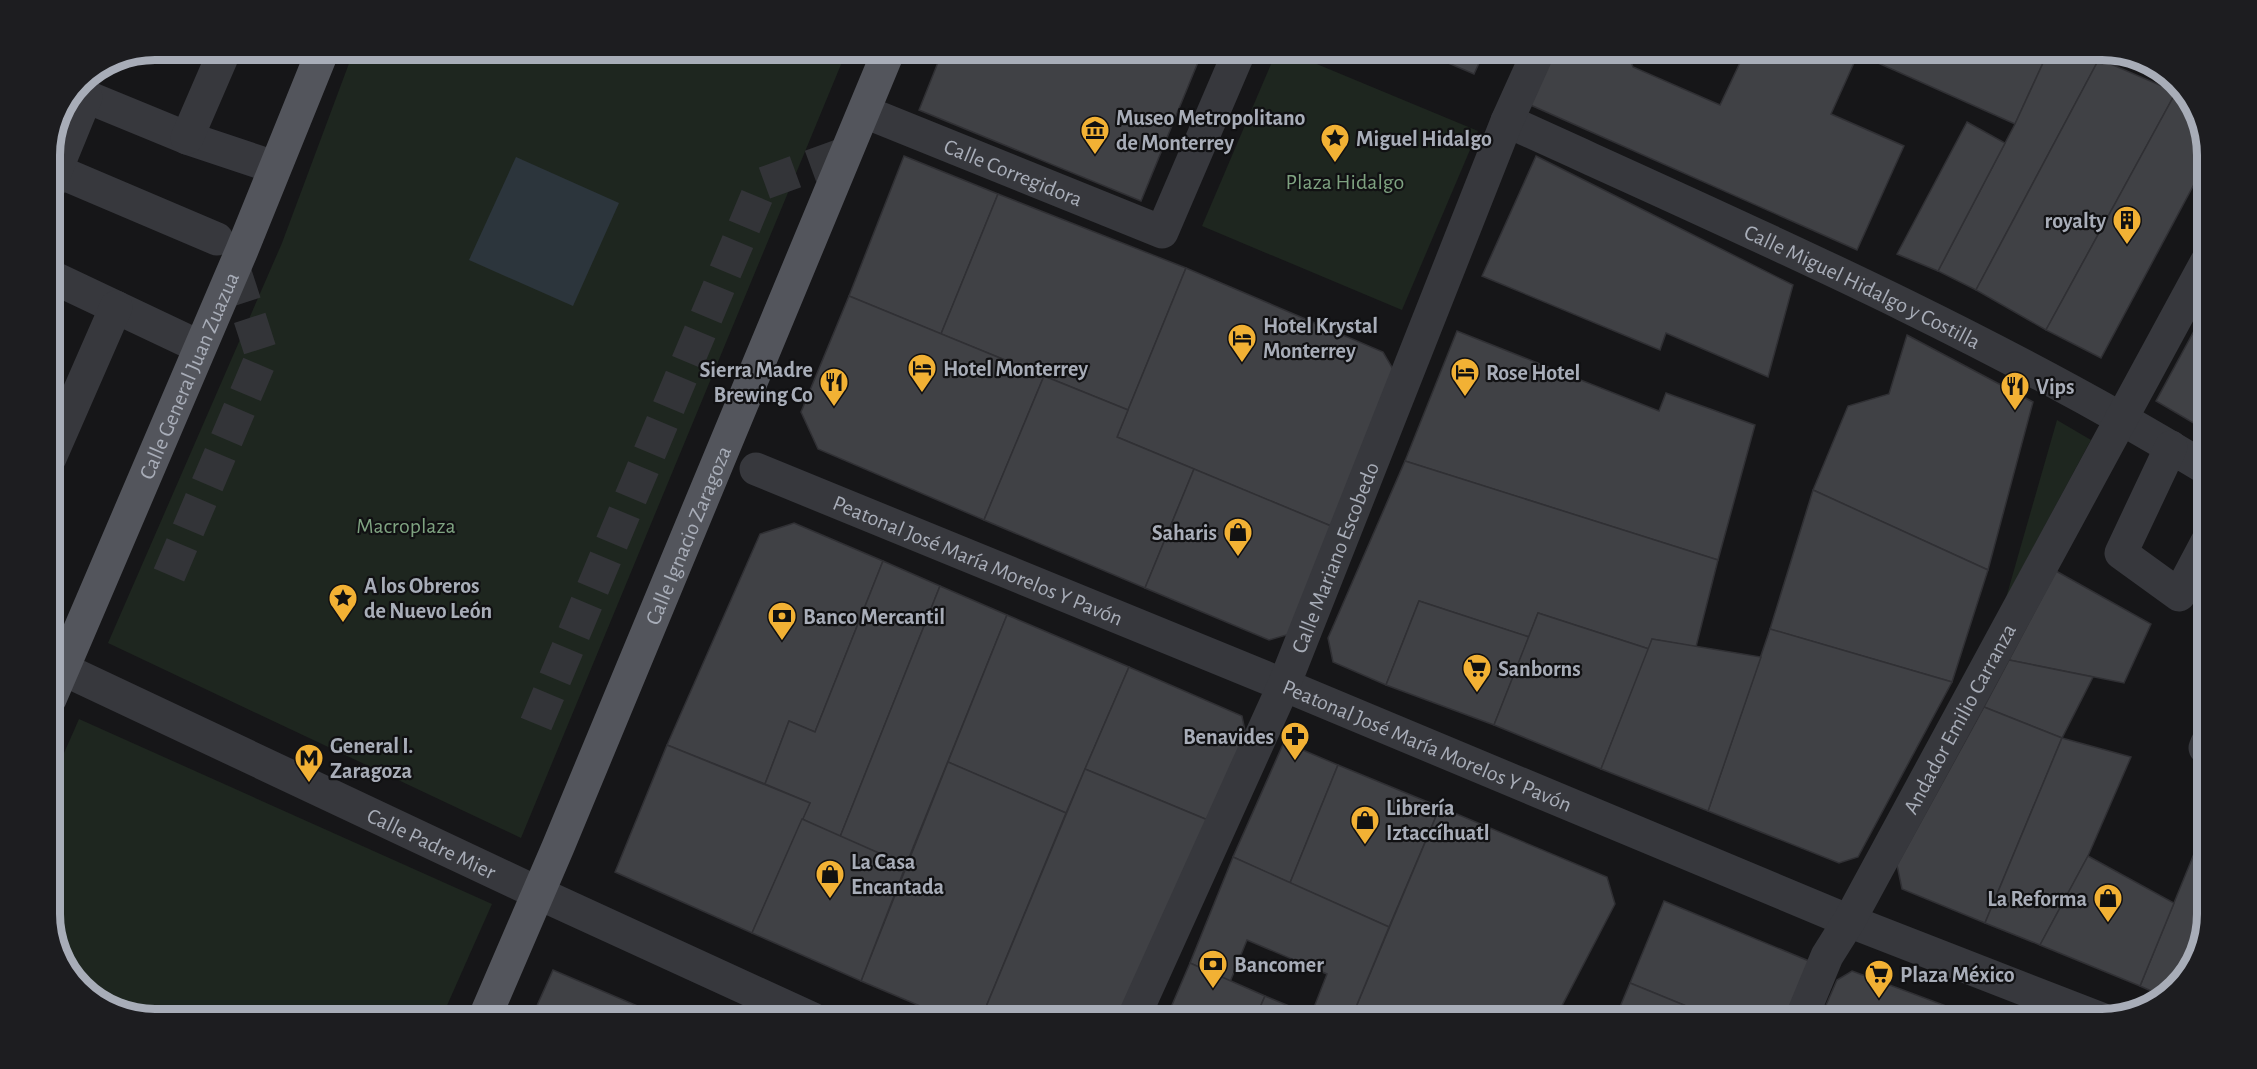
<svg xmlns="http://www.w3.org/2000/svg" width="2257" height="1069" font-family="'Alegreya Sans',sans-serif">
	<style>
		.green { fill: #1e261f }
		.water { fill: #2c353c }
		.building { fill: #404145; stroke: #303034; stroke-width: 1.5 }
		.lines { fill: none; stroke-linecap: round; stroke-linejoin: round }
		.minor-tunnel { stroke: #333438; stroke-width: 33; stroke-dasharray: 33 16; stroke-linecap: butt }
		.minor { stroke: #37383d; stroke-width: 33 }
		.major { stroke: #53555c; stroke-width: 33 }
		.labels { text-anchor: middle; stroke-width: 4.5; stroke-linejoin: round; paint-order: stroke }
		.poi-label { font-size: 22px; font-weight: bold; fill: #a8adb8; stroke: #111113; text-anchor: start }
		.street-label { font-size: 22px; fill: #a8adb8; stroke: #111113 }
		.park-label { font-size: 22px; fill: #7fa381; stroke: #111113 }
		.rim { fill: none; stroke: #a8adb8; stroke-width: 8 }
	</style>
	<rect width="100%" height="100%" fill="#161618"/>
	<g class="green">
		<path d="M 354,50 L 847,50 L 521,838 L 108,643 L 282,243 Z"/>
		<path d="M 1277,50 L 1283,50 L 1478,131 L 1402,310 L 1202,226 Z"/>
		<path d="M 2057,420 L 2091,440 L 2006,598 Z"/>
		<path d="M 79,719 L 492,904 L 441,1019 L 155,1019 L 114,1011 L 67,973 L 50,921 L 50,785 Z"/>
	</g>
	<path class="water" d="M 516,157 L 619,203 L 573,306 L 469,260 Z"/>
	<g class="building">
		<path d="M 943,50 L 1203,50 L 1141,201 L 919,110 Z"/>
		<path d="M 1418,50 L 1485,50 L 1474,74 Z"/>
		<path d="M 1550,50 L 1626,50 L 1633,67 L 1720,105 L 1746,50 L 2049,50 L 2015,124 L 1858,54 L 1831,114 L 1904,146 L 1857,250 L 1526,103 Z"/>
		<path d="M 2049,50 L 2078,50 L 2099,59 L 1976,290 L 1938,271 L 2015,124 Z"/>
		<path d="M 2099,59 L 2176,92 L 2046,330 L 1976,290 Z"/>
		<path d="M 2176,92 L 2190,98 L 2207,148 L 2207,160 L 2101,358 L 2046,330 Z"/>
		<path d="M 1967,122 L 2005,143 L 1938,271 L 1897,254 Z"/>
		<path d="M 904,156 L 998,194 L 941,334 L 849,296 Z"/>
		<path d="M 1536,156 L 1793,285 L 1768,377 L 1666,333 L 1660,350 L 1482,276 Z"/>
		<path d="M 998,194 L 1186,268 L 1128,410 L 941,334 Z"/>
		<path d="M 1186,268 L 1383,352 L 1393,369 L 1331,526 L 1117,437 Z"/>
		<path d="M 849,296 L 1044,376 L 984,520 L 818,449 L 801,412 Z"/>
		<path d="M 2207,307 L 2207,431 L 2156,401 Z"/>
		<path d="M 1457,331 L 1659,411 L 1666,393 L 1755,425 L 1718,560 L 1405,461 Z"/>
		<path d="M 1907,335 L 2033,402 L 1988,570 L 1813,490 L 1848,406 L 1889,394 Z"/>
		<path d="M 1044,376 L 1128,410 L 1117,437 L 1194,469 L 1145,588 L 984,520 Z"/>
		<path d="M 1405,461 L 1718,560 L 1696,647 L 1652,639 L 1649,649 L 1538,613 L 1529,637 L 1419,601 L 1386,685 L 1333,662 L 1328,638 Z"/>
		<path d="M 1194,469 L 1331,526 L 1290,634 L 1269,640 L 1145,588 Z"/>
		<path d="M 1813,490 L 1988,570 L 1952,682 L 1770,629 Z"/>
		<path d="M 794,523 L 883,561 L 815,732 L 789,721 L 765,784 L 667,745 L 760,534 Z"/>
		<path d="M 883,561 L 940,586 L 840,837 L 802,819 L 810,803 L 765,784 L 789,721 L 815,732 Z"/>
		<path d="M 2056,571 L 2151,624 L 2124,683 L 2009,660 Z"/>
		<path d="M 940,586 L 1007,615 L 906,865 L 840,837 Z"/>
		<path d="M 1419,601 L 1529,637 L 1494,725 L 1386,685 Z"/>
		<path d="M 1538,613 L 1649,649 L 1601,769 L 1494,725 Z"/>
		<path d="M 1007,615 L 1129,667 L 1066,813 L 948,762 Z"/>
		<path d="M 1770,629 L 1952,682 L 1858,857 L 1839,863 L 1708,811 Z"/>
		<path d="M 1652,639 L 1761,657 L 1708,811 L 1601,769 Z"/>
		<path d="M 2009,660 L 2093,677 L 2062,738 L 1984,707 Z"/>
		<path d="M 1129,667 L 1242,716 L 1247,741 L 1210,821 L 1085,769 Z"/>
		<path d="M 1984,707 L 2062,738 L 1985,923 L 1902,889 L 1897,865 Z"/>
		<path d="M 2062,738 L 2131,757 L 2088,856 L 2040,945 L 1985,923 Z"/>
		<path d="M 1284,742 L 1338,765 L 1290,883 L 1233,857 Z"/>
		<path d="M 667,745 L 810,803 L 752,933 L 615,872 Z"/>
		<path d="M 948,762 L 1066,813 L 981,1019 L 951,1019 L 861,981 Z"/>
		<path d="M 1338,765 L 1440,807 L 1389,927 L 1290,883 Z"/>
		<path d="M 1085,769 L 1210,821 L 1120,1019 L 981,1019 Z"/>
		<path d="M 1440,807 L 1607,877 L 1615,904 L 1555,1019 L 1351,1019 Z"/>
		<path d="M 802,819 L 906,865 L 861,981 L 752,933 Z"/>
		<path d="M 2207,822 L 2208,914 L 2199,955 L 2165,997 L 2140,986 Z"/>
		<path d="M 2088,856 L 2174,903 L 2140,986 L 2040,945 Z"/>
		<path d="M 1233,857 L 1389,927 L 1351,1019 L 1320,1019 L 1311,1015 L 1327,974 L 1247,940 L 1230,982 L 1190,963 Z"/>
		<path d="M 1664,901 L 1809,961 L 1785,1019 L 1718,1019 L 1630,983 Z"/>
		<path d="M 1190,963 L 1265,996 L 1255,1019 L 1166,1019 Z"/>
		<path d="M 553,970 L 668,1019 L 531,1019 Z"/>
		<path d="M 1852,971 L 1981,1019 L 1820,1019 L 1837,980 Z"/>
		<path d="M 1630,983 L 1718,1019 L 1615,1019 Z"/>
		<path d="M 1265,996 L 1311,1015 L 1320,1019 L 1255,1019 Z"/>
	</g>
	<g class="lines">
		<g class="minor-tunnel">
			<path d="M 169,575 L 262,356 L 234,269"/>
			<path d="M 536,724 L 762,184 L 847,153"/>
		</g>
		<g class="minor">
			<path d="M 75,92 L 187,138 L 274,167"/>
			<path id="s1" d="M 865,112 L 1162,232 L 1240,50"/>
			<path id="s2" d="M 1507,121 C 1744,229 1984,333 2207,469"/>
			<path d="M 187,138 L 225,50"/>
			<path d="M 50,168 L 217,239"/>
			<path d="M 50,185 L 86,97"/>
			<path d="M 50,276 L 200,347"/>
			<path d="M 2171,447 L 2121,553 L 2179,595 L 2207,542"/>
			<path d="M 50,458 L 116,307"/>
			<path id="s3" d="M 756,469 L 1284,685 L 1849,921 L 2101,1019"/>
			<path id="s4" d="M 50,663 L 538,893 L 813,1019"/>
			<path d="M 2205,748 L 2207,743"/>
			<path id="s5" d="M 1133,1019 L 1284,685 L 1507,121 L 1539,50"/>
			<path id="s6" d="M 1801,1019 L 1827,956 L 1849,921 L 2207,261"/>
		</g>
		<g class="major">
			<path id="s7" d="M 50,699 L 242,250 L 323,50"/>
			<path id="s8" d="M 484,1019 L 558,847 L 889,50"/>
		</g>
	</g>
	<defs>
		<g id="museum-pin" transform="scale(1.5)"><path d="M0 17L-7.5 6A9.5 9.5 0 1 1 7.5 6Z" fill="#f2b134" stroke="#111113"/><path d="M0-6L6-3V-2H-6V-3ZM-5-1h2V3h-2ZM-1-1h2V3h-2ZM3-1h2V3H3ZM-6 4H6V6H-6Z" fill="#111"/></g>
		<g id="sight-pin" transform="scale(1.5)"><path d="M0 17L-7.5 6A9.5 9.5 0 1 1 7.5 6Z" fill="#f2b134" stroke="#111113"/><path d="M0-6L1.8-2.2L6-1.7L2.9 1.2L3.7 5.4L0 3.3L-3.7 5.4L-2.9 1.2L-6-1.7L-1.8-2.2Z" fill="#111"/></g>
		<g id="building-pin" transform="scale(1.5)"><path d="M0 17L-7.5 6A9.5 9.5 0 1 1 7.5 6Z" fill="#f2b134" stroke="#111113"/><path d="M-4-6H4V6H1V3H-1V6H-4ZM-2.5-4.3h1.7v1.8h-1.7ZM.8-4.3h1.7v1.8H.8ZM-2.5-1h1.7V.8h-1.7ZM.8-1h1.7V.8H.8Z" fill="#111"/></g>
		<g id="hotel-pin" transform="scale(1.5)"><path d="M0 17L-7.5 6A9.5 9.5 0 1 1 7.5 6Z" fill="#f2b134" stroke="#111113"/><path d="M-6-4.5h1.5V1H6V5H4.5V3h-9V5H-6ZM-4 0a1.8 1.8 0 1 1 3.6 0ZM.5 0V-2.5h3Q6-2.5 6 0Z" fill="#111"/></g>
		<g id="restaurant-pin" transform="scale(1.5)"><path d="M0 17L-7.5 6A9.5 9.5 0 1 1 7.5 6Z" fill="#f2b134" stroke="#111113"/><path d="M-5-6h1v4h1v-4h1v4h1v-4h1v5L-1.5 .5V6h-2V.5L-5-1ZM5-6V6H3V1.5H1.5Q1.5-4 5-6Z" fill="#111"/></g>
		<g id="shop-pin" transform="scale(1.5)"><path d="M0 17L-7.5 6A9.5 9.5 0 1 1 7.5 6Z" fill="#f2b134" stroke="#111113"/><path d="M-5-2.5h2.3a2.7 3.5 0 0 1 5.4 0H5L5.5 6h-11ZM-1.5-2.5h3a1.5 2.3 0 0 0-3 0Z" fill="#111"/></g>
		<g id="bank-pin" transform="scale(1.5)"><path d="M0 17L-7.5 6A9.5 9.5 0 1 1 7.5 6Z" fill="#f2b134" stroke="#111113"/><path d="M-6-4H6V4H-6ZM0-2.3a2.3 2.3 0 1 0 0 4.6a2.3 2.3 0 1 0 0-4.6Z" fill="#111"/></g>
		<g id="supermarket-pin" transform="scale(1.5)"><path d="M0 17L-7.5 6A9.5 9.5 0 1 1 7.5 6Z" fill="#f2b134" stroke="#111113"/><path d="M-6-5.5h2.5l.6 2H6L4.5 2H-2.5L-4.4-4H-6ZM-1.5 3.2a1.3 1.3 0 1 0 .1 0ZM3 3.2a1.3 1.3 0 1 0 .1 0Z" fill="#111"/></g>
		<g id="pharmacy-pin" transform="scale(1.5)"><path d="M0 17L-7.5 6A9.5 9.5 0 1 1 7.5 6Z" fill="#f2b134" stroke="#111113"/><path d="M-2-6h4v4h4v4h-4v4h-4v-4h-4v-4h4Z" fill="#111"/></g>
		<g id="metro-pin" transform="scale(1.5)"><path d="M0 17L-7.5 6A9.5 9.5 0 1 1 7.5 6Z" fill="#f2b134" stroke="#111113"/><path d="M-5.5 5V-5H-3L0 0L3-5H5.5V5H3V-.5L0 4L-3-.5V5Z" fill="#111"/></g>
	</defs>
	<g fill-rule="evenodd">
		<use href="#museum-pin" x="1095" y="130"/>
		<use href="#sight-pin" x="1335" y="138"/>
		<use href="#building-pin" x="2127" y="220"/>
		<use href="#hotel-pin" x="1242" y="338"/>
		<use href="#hotel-pin" x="922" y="368"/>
		<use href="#hotel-pin" x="1465" y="372"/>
		<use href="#restaurant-pin" x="834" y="382"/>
		<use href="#restaurant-pin" x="2015" y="386"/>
		<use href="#shop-pin" x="1238" y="532"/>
		<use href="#sight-pin" x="343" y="598"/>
		<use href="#bank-pin" x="782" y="616"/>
		<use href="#supermarket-pin" x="1477" y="668"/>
		<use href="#pharmacy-pin" x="1295" y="736"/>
		<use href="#metro-pin" x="309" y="758"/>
		<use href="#shop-pin" x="1365" y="820"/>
		<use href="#shop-pin" x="830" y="874"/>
		<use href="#shop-pin" x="2108" y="898"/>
		<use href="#bank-pin" x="1213" y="964"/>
		<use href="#supermarket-pin" x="1879" y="974"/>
	</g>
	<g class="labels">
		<g class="poi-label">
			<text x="1116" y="125">Museo Metropolitano<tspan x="1116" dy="25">de Monterrey</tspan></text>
			<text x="1356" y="146">Miguel Hidalgo</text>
			<text x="2106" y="228" text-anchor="end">royalty</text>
			<text x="1263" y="333">Hotel Krystal<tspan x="1263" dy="25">Monterrey</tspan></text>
			<text x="943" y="376">Hotel Monterrey</text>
			<text x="813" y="377" text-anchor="end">Sierra Madre<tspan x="813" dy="25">Brewing Co</tspan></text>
			<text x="1486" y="380">Rose Hotel</text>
			<text x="2036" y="394">Vips</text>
			<text x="1217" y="540" text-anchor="end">Saharis</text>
			<text x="364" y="593">A los Obreros<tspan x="364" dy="25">de Nuevo León</tspan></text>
			<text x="803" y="624">Banco Mercantil</text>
			<text x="1498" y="676">Sanborns</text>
			<text x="1274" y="744" text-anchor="end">Benavides</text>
			<text x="330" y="753">General I.<tspan x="330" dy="25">Zaragoza</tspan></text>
			<text x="1386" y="815">Librería<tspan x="1386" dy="25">Iztaccíhuatl</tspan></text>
			<text x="851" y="869">La Casa<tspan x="851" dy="25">Encantada</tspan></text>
			<text x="2087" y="906" text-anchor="end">La Reforma</text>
			<text x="1234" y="972">Bancomer</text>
			<text x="1900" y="982">Plaza México</text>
		</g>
		<g class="street-label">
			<text dy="8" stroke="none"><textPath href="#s1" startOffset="160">Calle Corregidora</textPath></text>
			<text dy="8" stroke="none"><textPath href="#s2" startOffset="392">Calle Miguel Hidalgo y Costilla</textPath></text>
			<text dy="8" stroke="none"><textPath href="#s7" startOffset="352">Calle General Juan Zuazua</textPath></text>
			<text dy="8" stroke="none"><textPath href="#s8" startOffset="525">Calle Ignacio Zaragoza</textPath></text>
			<text dy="8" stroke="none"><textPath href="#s5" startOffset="504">Calle Mariano Escobedo</textPath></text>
			<text dy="8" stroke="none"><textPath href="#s3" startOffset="240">Peatonal José María Morelos Y Pavón</textPath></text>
			<text dy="8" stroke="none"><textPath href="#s6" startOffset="340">Andador Emilio Carranza</textPath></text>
			<text dy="8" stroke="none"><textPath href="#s3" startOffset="726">Peatonal José María Morelos Y Pavón</textPath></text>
			<text dy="8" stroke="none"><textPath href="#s4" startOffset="422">Calle Padre Mier</textPath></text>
		</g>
		<g class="park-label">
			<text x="1345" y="189">Plaza Hidalgo</text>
			<text x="406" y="533">Macroplaza</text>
		</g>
	</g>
	<path d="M0 0H2257V1069H0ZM155 60H2102A95 95 0 0 1 2197 155V914A95 95 0 0 1 2102 1009H155A95 95 0 0 1 60 914V155A95 95 0 0 1 155 60Z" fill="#1d1d20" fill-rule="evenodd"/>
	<path class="rim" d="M155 60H2102A95 95 0 0 1 2197 155V914A95 95 0 0 1 2102 1009H155A95 95 0 0 1 60 914V155A95 95 0 0 1 155 60Z"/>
</svg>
